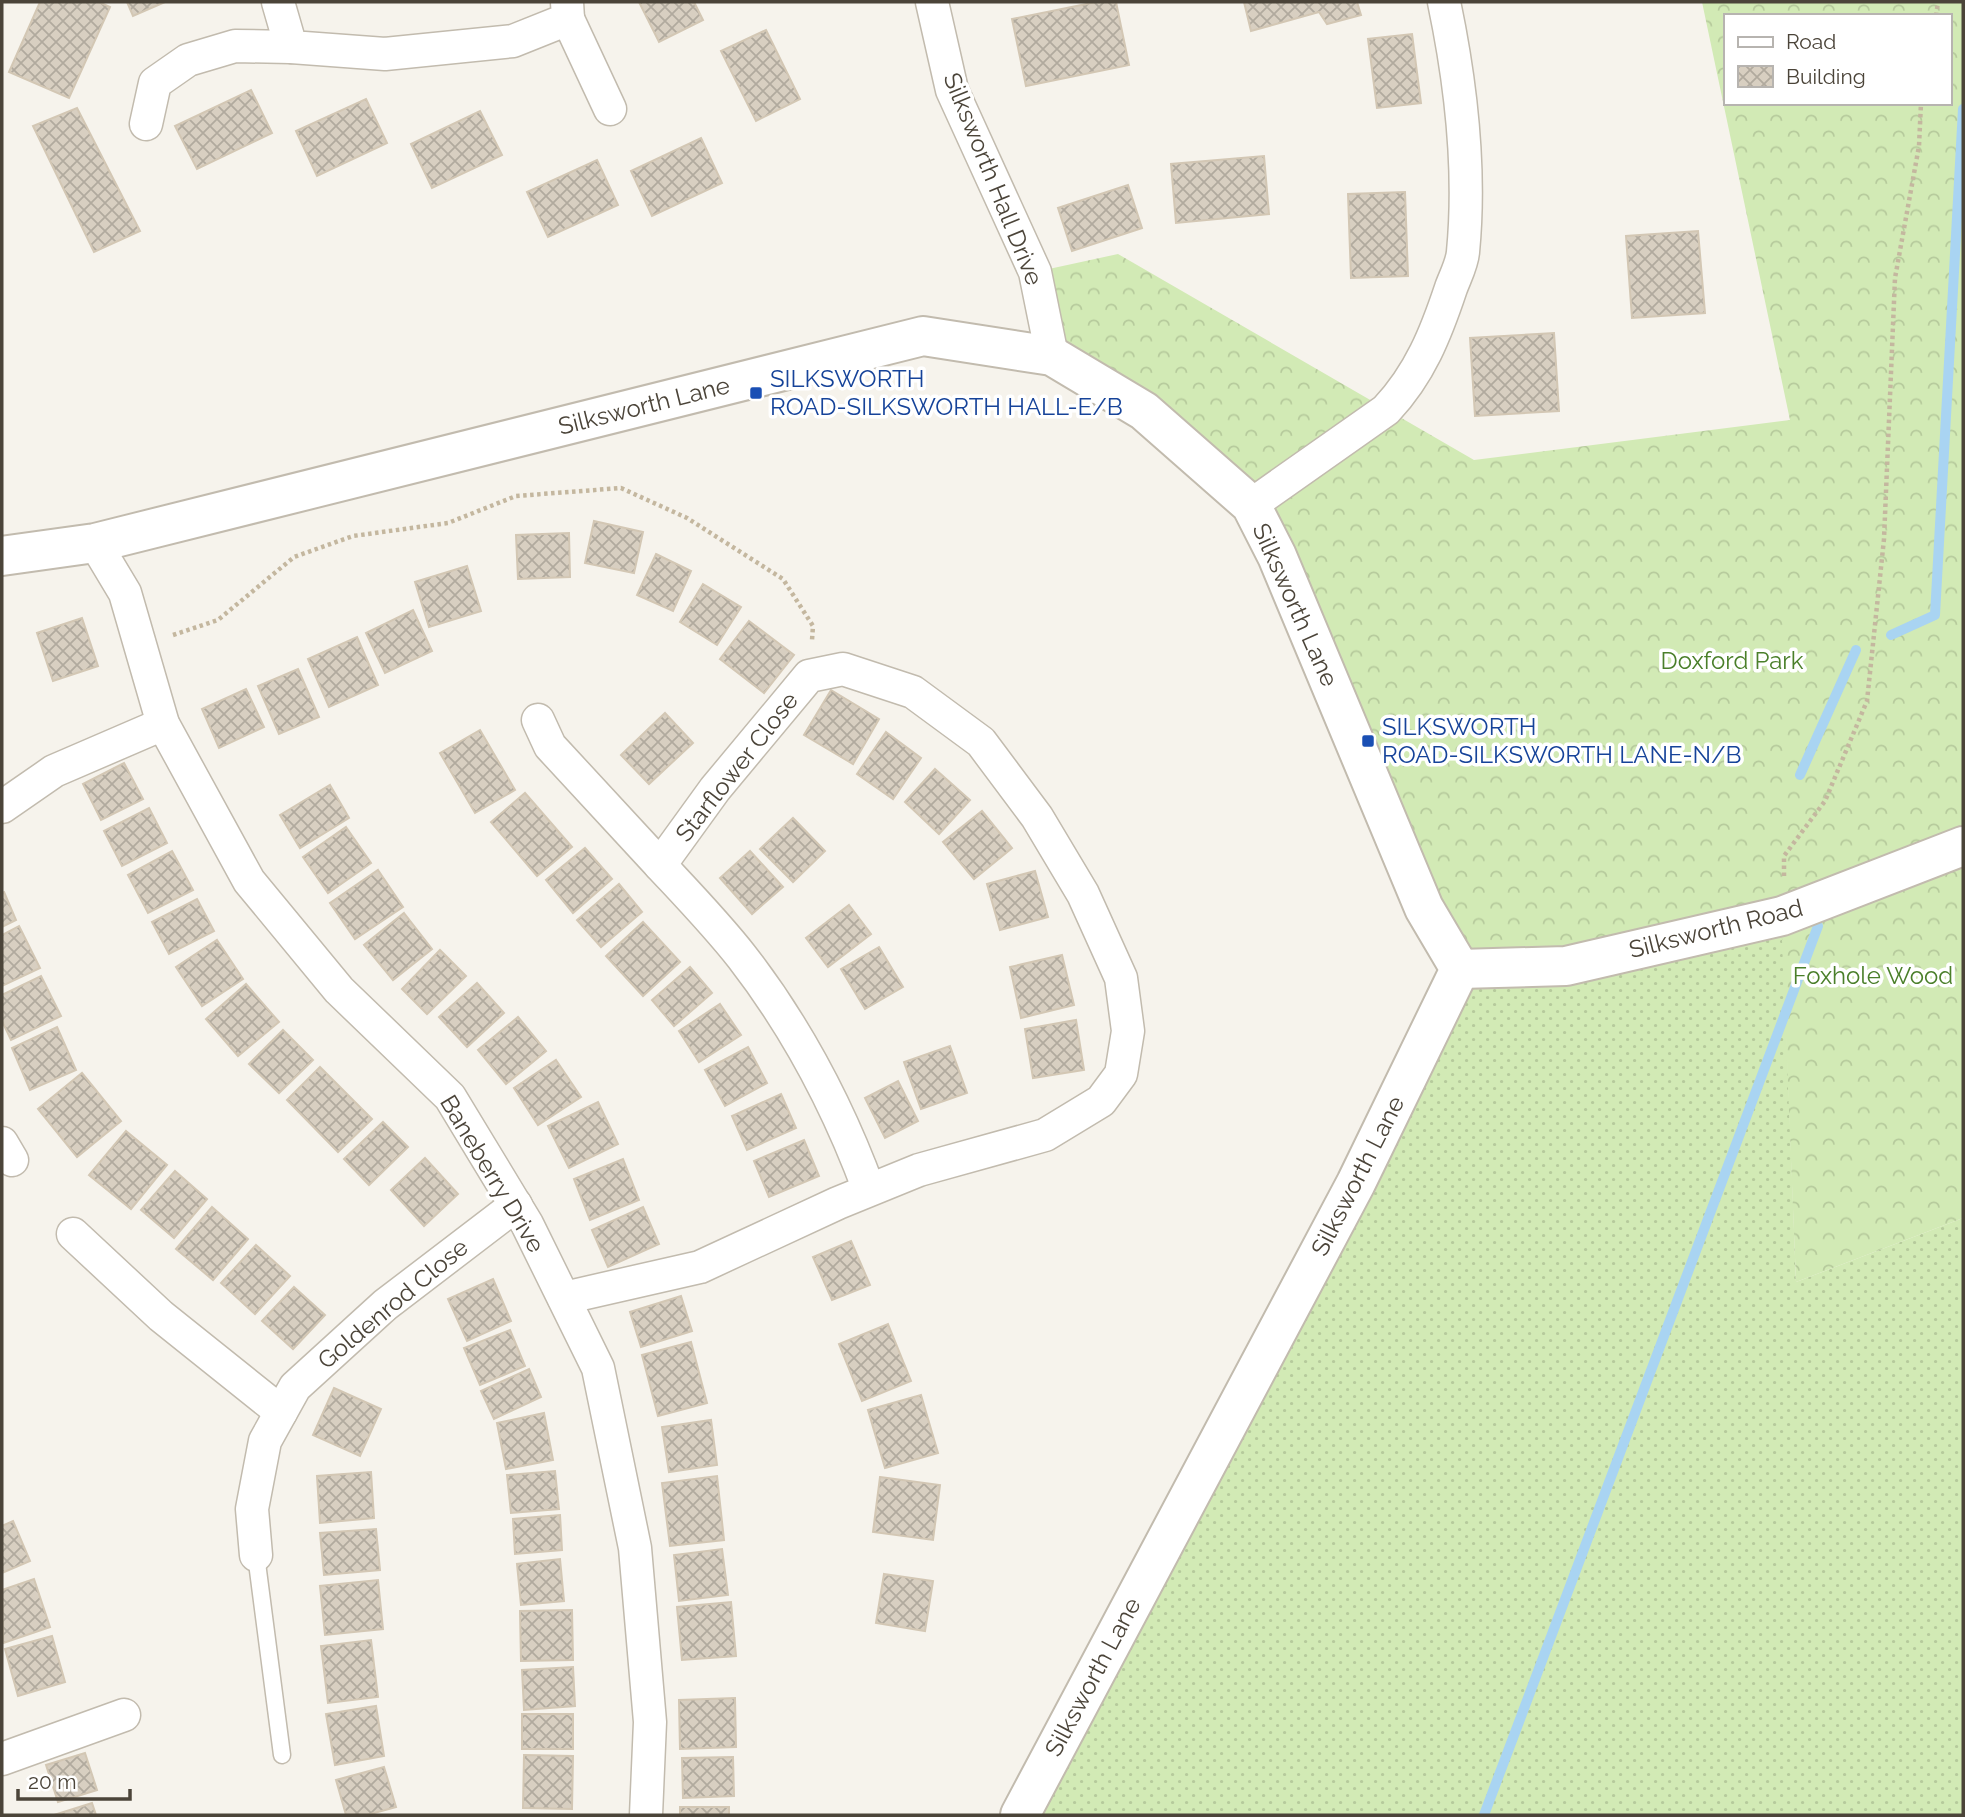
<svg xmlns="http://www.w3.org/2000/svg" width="1965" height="1817" font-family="Raleway,sans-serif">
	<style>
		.grass { fill: url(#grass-dots) }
		.forest { fill: url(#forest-crowns); fill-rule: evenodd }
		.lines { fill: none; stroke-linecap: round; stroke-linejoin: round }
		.stream { stroke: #a9d4f2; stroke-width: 10 }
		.building { fill: url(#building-cross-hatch); stroke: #d3c7b4; stroke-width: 2 }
		.service-casing { stroke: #c2bbae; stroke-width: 19 }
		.minor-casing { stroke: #c2bbae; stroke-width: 35 }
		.tertiary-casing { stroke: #c2bbae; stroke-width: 42 }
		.path { stroke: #c4b79f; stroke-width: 4.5; stroke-dasharray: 3.5 3.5; stroke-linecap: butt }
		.service { stroke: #fff; stroke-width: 16 }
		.minor { stroke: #fff; stroke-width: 32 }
		.tertiary { stroke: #fff; stroke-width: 38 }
		.transit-dot { fill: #1a4fb4; stroke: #fff; stroke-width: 2.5 }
		.labels { text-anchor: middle; stroke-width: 7; stroke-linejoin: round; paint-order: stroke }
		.street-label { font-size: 24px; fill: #4b4439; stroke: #fff }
		.transit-label { font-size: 24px; fill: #164399; stroke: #fff; text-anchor: start }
		.park-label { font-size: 24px; fill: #4a7f2a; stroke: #fff }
	</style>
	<defs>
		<pattern id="grass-dots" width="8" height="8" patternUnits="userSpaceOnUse" patternTransform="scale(1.75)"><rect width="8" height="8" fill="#d2eab5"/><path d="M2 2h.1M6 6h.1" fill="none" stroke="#b6ca9c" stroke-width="1.8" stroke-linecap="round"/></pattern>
		<pattern id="forest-crowns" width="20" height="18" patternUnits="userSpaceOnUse" patternTransform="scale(1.75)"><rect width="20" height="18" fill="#d2eab5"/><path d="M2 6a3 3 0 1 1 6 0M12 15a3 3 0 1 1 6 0" fill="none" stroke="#b6ca9c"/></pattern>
		<pattern id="building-cross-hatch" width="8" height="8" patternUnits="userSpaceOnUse" patternTransform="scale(1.75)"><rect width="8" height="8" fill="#d8cfc1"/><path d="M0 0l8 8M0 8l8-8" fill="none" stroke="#b1aa9e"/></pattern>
	</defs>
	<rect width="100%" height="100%" fill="#f6f3ec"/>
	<path class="grass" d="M 1782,916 L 1796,1282 L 1963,1218 L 1963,1815 L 1020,1815 L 1460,969 Z"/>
	<path class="forest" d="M 1702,2 L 1963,2 L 1963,1218 L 1796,1282 L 1781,916 L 1460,969 L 1251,505 L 1052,356 L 1035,272 L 1118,254 L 1474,460 L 1790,420 ZM 1725,16 L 1949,16 L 1949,103 L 1725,103 Z"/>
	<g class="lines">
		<g class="stream">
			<path d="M 1891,635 L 1935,615 L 1963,109"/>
			<path d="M 1800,775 L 1856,650"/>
			<path d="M 1484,1815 L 1818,926"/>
		</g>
	</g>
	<g class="building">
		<path d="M 40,2 L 99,2 L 110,7 L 69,98 L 9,72 Z"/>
		<path d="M 127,2 L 165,2 L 133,16 Z"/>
		<path d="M 639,2 L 694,2 L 703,20 L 659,42 Z"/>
		<path d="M 1096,2 L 1116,2 L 1129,65 L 1026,86 L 1012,19 Z"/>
		<path d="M 1244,2 L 1357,2 L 1361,15 L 1327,24 L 1319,12 L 1251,31 Z"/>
		<path d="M 766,30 L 800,99 L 756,121 L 721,51 Z"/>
		<path d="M 1412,34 L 1421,103 L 1377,108 L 1368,39 Z"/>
		<path d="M 251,90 L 272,133 L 197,169 L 175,126 Z"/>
		<path d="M 366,99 L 387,143 L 317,176 L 296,131 Z"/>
		<path d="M 77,108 L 140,231 L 94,252 L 33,126 Z"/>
		<path d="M 480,111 L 502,155 L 432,188 L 411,144 Z"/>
		<path d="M 701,138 L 722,183 L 652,216 L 631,171 Z"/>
		<path d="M 1264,156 L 1269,214 L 1176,223 L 1171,164 Z"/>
		<path d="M 597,160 L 618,205 L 548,237 L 527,192 Z"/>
		<path d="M 1128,185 L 1142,228 L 1072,251 L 1058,208 Z"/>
		<path d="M 1405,192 L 1408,276 L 1351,278 L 1348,194 Z"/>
		<path d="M 1698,231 L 1705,313 L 1632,318 L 1626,236 Z"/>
		<path d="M 1554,333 L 1559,411 L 1475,416 L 1470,338 Z"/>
		<path d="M 594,521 L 643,532 L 634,573 L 585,563 Z"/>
		<path d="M 569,533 L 570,577 L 518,579 L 516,535 Z"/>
		<path d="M 656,554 L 691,571 L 673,611 L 637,595 Z"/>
		<path d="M 467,566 L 481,611 L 429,627 L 415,582 Z"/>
		<path d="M 703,584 L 741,607 L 717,645 L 680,622 Z"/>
		<path d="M 413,610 L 432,651 L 385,673 L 366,633 Z"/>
		<path d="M 82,618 L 98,666 L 53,681 L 37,633 Z"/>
		<path d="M 749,621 L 794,655 L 764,693 L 720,659 Z"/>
		<path d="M 357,637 L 378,685 L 329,707 L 308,659 Z"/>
		<path d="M 298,669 L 319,717 L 279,734 L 258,686 Z"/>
		<path d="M 246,689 L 264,727 L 219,748 L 202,709 Z"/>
		<path d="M 831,690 L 879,719 L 853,764 L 804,735 Z"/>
		<path d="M 665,713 L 693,743 L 649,784 L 621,755 Z"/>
		<path d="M 480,730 L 515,790 L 475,813 L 440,753 Z"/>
		<path d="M 886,732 L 921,758 L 893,799 L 857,774 Z"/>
		<path d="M 124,763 L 143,799 L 101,820 L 83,784 Z"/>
		<path d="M 935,769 L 970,800 L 939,834 L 905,802 Z"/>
		<path d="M 330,785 L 349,818 L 300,848 L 280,815 Z"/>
		<path d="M 525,793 L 572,847 L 537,876 L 491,822 Z"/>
		<path d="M 149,808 L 167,843 L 122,866 L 104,831 Z"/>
		<path d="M 982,811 L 1012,848 L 974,879 L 943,842 Z"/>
		<path d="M 793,818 L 825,851 L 793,882 L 760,849 Z"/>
		<path d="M 346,827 L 371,863 L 328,893 L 303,857 Z"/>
		<path d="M 585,848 L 612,879 L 573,913 L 546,880 Z"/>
		<path d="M 172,851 L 193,890 L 148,913 L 128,875 Z"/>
		<path d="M 750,851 L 783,887 L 752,914 L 720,878 Z"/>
		<path d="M 378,870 L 403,907 L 355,939 L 330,903 Z"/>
		<path d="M 1035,871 L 1048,917 L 1000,930 L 987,884 Z"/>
		<path d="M 619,884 L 642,912 L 601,947 L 577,920 Z"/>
		<path d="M 4,892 L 16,920 L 2,927 L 2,893 Z"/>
		<path d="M 197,899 L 214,931 L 169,954 L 152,922 Z"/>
		<path d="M 849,905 L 871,934 L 828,967 L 806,938 Z"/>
		<path d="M 404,913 L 432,949 L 393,980 L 364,945 Z"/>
		<path d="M 643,922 L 680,962 L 643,996 L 606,956 Z"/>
		<path d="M 19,926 L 40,968 L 2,986 L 2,935 Z"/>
		<path d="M 217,940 L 243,979 L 202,1006 L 176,967 Z"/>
		<path d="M 879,947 L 903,987 L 865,1009 L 841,969 Z"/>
		<path d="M 440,950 L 466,976 L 427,1014 L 402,989 Z"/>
		<path d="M 1062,955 L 1074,1005 L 1021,1018 L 1010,967 Z"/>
		<path d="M 690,967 L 712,993 L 674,1026 L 652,1000 Z"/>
		<path d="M 41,976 L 61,1016 L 11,1040 L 2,1021 L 2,995 Z"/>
		<path d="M 477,983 L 504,1013 L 467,1047 L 439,1017 Z"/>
		<path d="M 246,984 L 279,1022 L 238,1056 L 206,1019 Z"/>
		<path d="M 720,1004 L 741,1035 L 699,1062 L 679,1031 Z"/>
		<path d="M 518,1017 L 546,1051 L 506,1084 L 478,1050 Z"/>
		<path d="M 1076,1020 L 1084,1070 L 1033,1078 L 1025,1029 Z"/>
		<path d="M 57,1027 L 76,1070 L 30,1090 L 12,1048 Z"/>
		<path d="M 283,1030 L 313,1060 L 279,1093 L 249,1064 Z"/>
		<path d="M 950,1046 L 967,1093 L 921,1109 L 904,1062 Z"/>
		<path d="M 748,1047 L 767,1083 L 725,1106 L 705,1070 Z"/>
		<path d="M 556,1060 L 581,1097 L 538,1125 L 514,1088 Z"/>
		<path d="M 320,1067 L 372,1119 L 338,1152 L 287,1100 Z"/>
		<path d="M 82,1073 L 121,1121 L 77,1157 L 38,1109 Z"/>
		<path d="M 898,1081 L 918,1121 L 885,1138 L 865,1098 Z"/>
		<path d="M 781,1094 L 796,1128 L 747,1150 L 732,1116 Z"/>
		<path d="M 598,1102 L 618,1144 L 569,1168 L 548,1126 Z"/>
		<path d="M 383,1122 L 408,1147 L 369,1185 L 344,1159 Z"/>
		<path d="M 126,1131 L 167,1165 L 131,1209 L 89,1175 Z"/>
		<path d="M 804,1140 L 819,1176 L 769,1197 L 754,1161 Z"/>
		<path d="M 425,1158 L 458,1194 L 424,1226 L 391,1190 Z"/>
		<path d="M 623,1159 L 639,1200 L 590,1220 L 574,1179 Z"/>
		<path d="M 175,1171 L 207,1199 L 174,1238 L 141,1210 Z"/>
		<path d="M 212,1207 L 248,1239 L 213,1280 L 176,1249 Z"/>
		<path d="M 643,1207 L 659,1244 L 608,1267 L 592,1230 Z"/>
		<path d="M 851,1241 L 870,1285 L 832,1300 L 813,1257 Z"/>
		<path d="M 256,1245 L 290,1276 L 255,1314 L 221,1283 Z"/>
		<path d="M 493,1279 L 511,1321 L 467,1341 L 448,1299 Z"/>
		<path d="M 294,1287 L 325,1315 L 293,1349 L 262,1321 Z"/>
		<path d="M 681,1296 L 692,1331 L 641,1347 L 630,1312 Z"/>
		<path d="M 888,1324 L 911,1381 L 862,1401 L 839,1344 Z"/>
		<path d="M 510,1330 L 525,1366 L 480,1385 L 464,1348 Z"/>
		<path d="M 691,1342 L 707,1403 L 658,1416 L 642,1355 Z"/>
		<path d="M 529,1369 L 541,1397 L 494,1419 L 481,1391 Z"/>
		<path d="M 334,1388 L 381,1409 L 360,1456 L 313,1435 Z"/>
		<path d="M 921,1395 L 938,1453 L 885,1468 L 868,1410 Z"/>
		<path d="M 544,1413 L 553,1460 L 506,1469 L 497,1423 Z"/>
		<path d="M 711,1420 L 717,1465 L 669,1472 L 662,1427 Z"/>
		<path d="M 555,1471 L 559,1509 L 511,1513 L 507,1475 Z"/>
		<path d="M 371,1472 L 374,1518 L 320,1523 L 317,1476 Z"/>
		<path d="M 717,1476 L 724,1540 L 670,1546 L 662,1483 Z"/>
		<path d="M 880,1477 L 940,1485 L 933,1540 L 873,1532 Z"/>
		<path d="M 560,1515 L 562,1550 L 515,1554 L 513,1519 Z"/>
		<path d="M 13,1521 L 30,1561 L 2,1573 L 2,1526 Z"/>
		<path d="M 376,1529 L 380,1570 L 324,1575 L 320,1533 Z"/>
		<path d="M 722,1549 L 728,1595 L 679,1601 L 674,1555 Z"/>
		<path d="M 560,1559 L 564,1601 L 521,1605 L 517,1564 Z"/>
		<path d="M 884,1574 L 933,1581 L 925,1631 L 876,1623 Z"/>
		<path d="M 34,1579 L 50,1627 L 3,1643 L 2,1590 Z"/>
		<path d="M 378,1580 L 383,1629 L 325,1635 L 320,1586 Z"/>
		<path d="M 731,1602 L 736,1656 L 682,1660 L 677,1607 Z"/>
		<path d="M 572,1610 L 573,1660 L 521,1661 L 520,1611 Z"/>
		<path d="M 52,1636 L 65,1682 L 18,1696 L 5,1649 Z"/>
		<path d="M 371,1640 L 378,1697 L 328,1703 L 321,1646 Z"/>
		<path d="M 573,1667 L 575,1706 L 524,1710 L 522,1670 Z"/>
		<path d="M 735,1698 L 736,1747 L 680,1749 L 679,1700 Z"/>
		<path d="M 376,1706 L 384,1756 L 335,1765 L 326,1714 Z"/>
		<rect x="522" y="1714" width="51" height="35"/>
		<path d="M 85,1753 L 97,1790 L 58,1802 L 46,1765 Z"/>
		<path d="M 524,1755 L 573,1756 L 572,1809 L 523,1808 Z"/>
		<path d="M 733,1757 L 734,1796 L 683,1798 L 682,1758 Z"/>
		<path d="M 384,1767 L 396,1807 L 367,1815 L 346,1815 L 336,1780 Z"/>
		<path d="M 92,1803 L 96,1815 L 54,1815 Z"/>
		<rect x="680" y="1807" width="49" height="8"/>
	</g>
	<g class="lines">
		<g class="service-casing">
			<path id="service" d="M 256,1555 L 282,1755"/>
		</g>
		<g class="minor-casing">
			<g id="minor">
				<path d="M 278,2 L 291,47 L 385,54 L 513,41 L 568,19 L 567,2"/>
				<path d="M 932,2 L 952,90 L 1035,272 L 1052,356"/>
				<path d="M 568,19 L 610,109"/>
				<path d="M 146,124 L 155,83 L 188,60 L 235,46 L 291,47"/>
				<path d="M 1251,505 L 1386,410 C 1420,374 1436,333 1451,288 C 1455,277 1462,264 1463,252 C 1471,169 1461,83 1444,2"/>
				<path d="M 95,543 L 125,593 L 163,724 L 249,881 L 339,990 L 450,1097 L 527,1224 L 598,1368 L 635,1548 L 650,1722 L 646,1815"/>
				<path d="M 538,720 L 550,746 L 660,865"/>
				<path d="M 2,807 L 54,771 L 163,724"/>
				<path d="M 2,1143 L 12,1160"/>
				<path d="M 73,1234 L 161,1316 L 281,1412"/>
				<path d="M 564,1298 L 700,1267 L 838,1203 L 919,1170 L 1045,1135 L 1101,1101 L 1121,1074 L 1128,1031 L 1121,978 L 1083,894 L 1037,817 L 981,742 L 913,692 L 843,669 L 809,676 L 715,789 L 660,865 C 688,895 717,925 742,957 C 797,1028 838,1106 869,1190"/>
				<path d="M 256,1555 L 252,1509 L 265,1441 L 295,1387 L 385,1305 L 516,1205"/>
				<path d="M 2,1759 L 124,1715"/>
			</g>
		</g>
		<g class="tertiary-casing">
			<g id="tertiary">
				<path d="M 2,556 L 95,543 L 923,336 L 1052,356 L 1144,411 L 1251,505 L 1277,556 L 1424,908 L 1460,969 L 1356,1183 L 1020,1815"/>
				<path d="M 1460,969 L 1566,966 L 1782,916 L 1963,846"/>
			</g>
		</g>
		<g class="path">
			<path d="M 1936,16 L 1938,2"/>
			<path d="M 173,635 L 218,620 L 294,557 L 353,536 L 448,523 L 516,496 L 621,488 L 687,518 L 783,579 L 813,626 L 812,640"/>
			<path d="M 1784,876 L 1784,856 L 1825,801 L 1867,701 L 1884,539 L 1895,278 L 1919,146 L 1921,103"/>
		</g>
		<use href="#service" class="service"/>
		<use href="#minor" class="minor"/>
		<use href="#tertiary" class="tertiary"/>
	</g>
	<g class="transit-dot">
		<rect x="749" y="386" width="14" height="14" rx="3.5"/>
		<rect x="1361" y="734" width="14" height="14" rx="3.5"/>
	</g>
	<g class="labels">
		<g class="street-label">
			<text transform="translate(993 179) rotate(68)" y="8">Silksworth Hall Drive</text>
			<text transform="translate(644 406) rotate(-14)" y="8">Silksworth Lane</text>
			<text transform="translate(1295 605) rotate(66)" y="8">Silksworth Lane</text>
			<text transform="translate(737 767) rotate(-52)" y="8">Starflower Close</text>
			<text transform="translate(1716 929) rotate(-14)" y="8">Silksworth Road</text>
			<text transform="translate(492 1174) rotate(59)" y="8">Baneberry Drive</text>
			<text transform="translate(1358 1176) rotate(-63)" y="8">Silksworth Lane</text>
			<text transform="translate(393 1304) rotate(-40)" y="8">Goldenrod Close</text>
			<text transform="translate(1093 1677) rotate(-62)" y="8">Silksworth Lane</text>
		</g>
		<g class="transit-label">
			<text x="770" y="387">SILKSWORTH<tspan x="770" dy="28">ROAD-SILKSWORTH HALL-E/B</tspan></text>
			<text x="1382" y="735">SILKSWORTH<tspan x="1382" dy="28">ROAD-SILKSWORTH LANE-N/B</tspan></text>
		</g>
		<g class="park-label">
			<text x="1732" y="669">Doxford Park</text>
			<text x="1873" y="984">Foxhole Wood</text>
		</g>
	</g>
	<rect width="1965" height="1817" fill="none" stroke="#4b4439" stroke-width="7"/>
	<rect x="1724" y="14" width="228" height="91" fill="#ffffff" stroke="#b7b4b0" stroke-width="2"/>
	<rect x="1738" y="37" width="35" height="10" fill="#ffffff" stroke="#b7b4b0" stroke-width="2"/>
	<text x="1786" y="49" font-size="21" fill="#4b4439">Road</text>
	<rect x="1738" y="66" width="35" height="21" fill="url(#building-cross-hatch)" stroke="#b7b4b0" stroke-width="2"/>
	<text x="1786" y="84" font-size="21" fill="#4b4439">Building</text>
	<path d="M18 1789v10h112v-10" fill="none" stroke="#4b4439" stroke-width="3.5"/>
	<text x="28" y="1789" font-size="21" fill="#4b4439" stroke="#ffffff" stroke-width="5" paint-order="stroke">20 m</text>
</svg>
